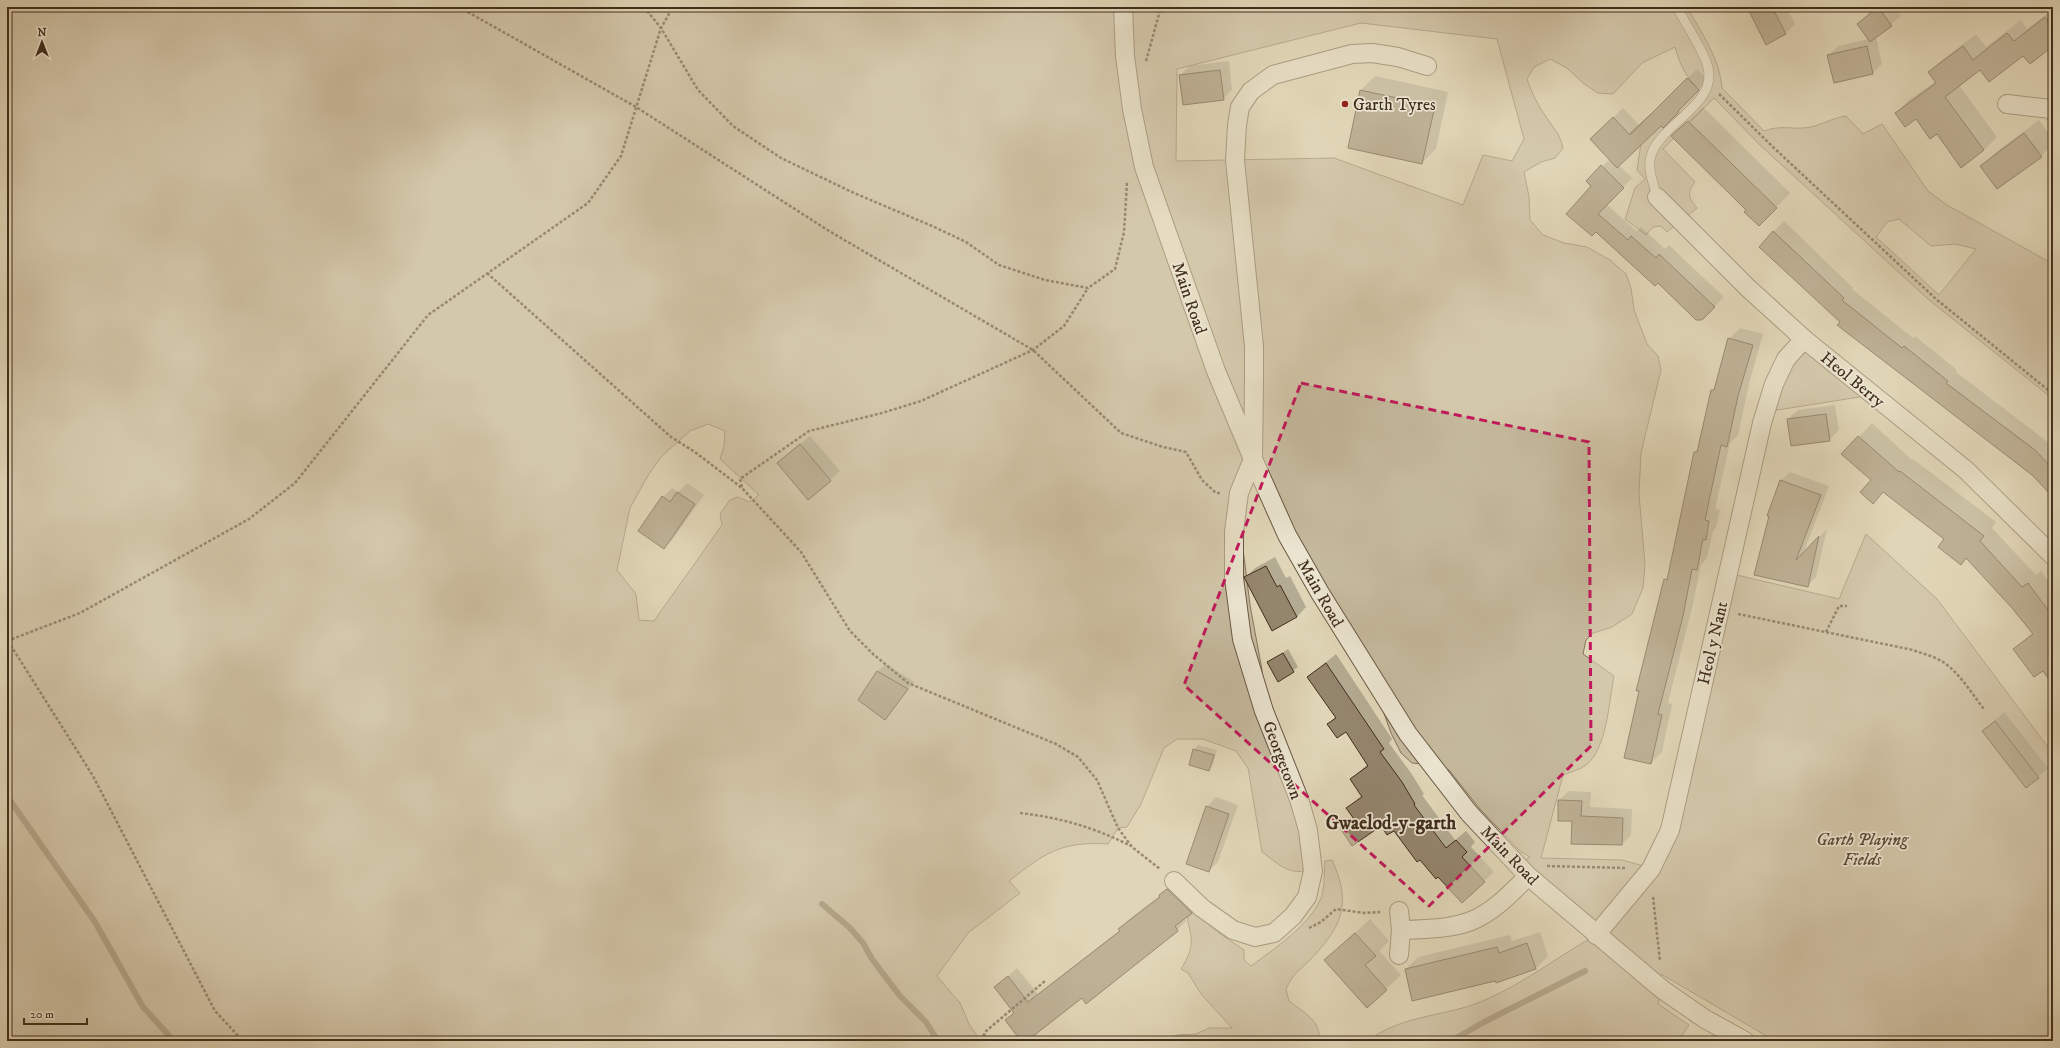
<svg xmlns="http://www.w3.org/2000/svg" width="2060" height="1048" font-family="'IM FELL DW Pica',serif">
	<style>
		.green { fill: #c5b99d; stroke: #84745d; fill-rule: evenodd }
		.shadow { fill: #0003 }
		.lines { fill: none; stroke-linecap: round; stroke-linejoin: round }
		.stream { stroke: #80715a; stroke-width: 6 }
		.building { fill: #94856d; stroke: #422e1d }
		.lane-casing { stroke: #6a5844; stroke-width: 10 }
		.street-casing { stroke: #6a5844; stroke-width: 20 }
		.path { stroke: #422e1d; stroke-width: 2.5; stroke-dasharray: 3 2; stroke-linecap: butt }
		.lane { stroke: #ebe4d0; stroke-width: 9 }
		.street { stroke: #ebe4d0; stroke-width: 18 }
		.marked { fill: none; stroke: #c2185b; stroke-width: 3; stroke-dasharray: 8 5; stroke-linejoin: round }
		.poi-dot { fill: #8f2418; stroke: #ebe4d0; stroke-width: 1.5 }
		.labels { text-anchor: middle; stroke-width: 3.5; stroke-linejoin: round; paint-order: stroke }
		.poi-label { font-size: 17px; fill: #422e1d; stroke: #ebe4d0; text-anchor: start }
		.street-label { font-size: 17px; fill: #422e1d; stroke: #ebe4d0 }
		.park-label { font-size: 17px; font-style: italic; fill: #5c4a37; stroke: #ebe4d0 }
		.quarter-label { font-size: 19px; font-weight: bold; fill: #422e1d; stroke: #ebe4d0 }
	</style>
	<rect width="100%" height="100%" fill="#e0d6b7"/>
	<filter id="stains"><feTurbulence type="fractalNoise" baseFrequency=".005" numOctaves="4"/><feColorMatrix values="0 0 0 0 .2 0 0 0 0 .09 0 0 0 0 .02 0 0 0 .5 -.17"/></filter>
	<radialGradient id="worn" r=".72"><stop offset=".6" stop-color="#630" stop-opacity="0"/><stop offset="1" stop-color="#630" stop-opacity=".3"/></radialGradient>
	<g class="green">
		<path d="M 7,7 L 1687,7 C 1701,32 1720,59 1722,88 L 1764,131 C 1781,125 1789,129 1804,128 C 1819,127 1831,118 1846,116 L 1863,134 L 1882,124 L 1928,191 L 1947,205 L 2053,264 L 2053,399 L 1929,300 L 1760,145 L 1714,98 L 1663,149 L 1695,182 C 1687,192 1688,198 1697,208 L 1667,232 L 1661,226 L 1653,227 L 1646,235 L 1625,219 L 1635,188 L 1645,179 L 1637,170 L 1641,143 L 1630,133 L 1652,113 L 1699,90 C 1686,77 1680,65 1675,47 L 1642,63 L 1613,94 L 1598,93 L 1583,83 L 1567,68 L 1550,59 L 1534,67 L 1527,79 C 1532,93 1538,106 1547,118 C 1555,131 1559,132 1563,148 L 1555,158 L 1541,162 L 1524,172 L 1529,197 L 1530,220 L 1543,235 L 1564,243 L 1587,247 L 1610,260 L 1626,274 L 1631,288 L 1634,310 L 1647,344 L 1658,356 L 1661,370 L 1641,453 L 1639,494 L 1645,564 L 1643,588 L 1632,614 L 1612,627 L 1593,633 L 1586,640 L 1583,654 L 1614,676 C 1609,701 1607,749 1586,765 C 1580,770 1570,772 1563,775 L 1541,858 L 1622,860 L 1651,868 L 1728,573 L 1839,599 L 1866,534 L 1937,599 L 2053,754 L 2053,1041 L 1775,1041 L 1661,974 L 1663,990 L 1658,1004 L 1689,1025 L 1678,1041 L 1368,1041 C 1402,1014 1447,1017 1485,1000 C 1524,983 1559,956 1596,935 L 1518,865 L 1530,857 L 1521,852 L 1479,808 L 1449,770 L 1432,765 L 1412,763 L 1401,753 L 1391,733 L 1371,677 L 1253,460 L 1244,497 L 1242,541 L 1250,605 L 1262,670 L 1262,692 L 1313,871 C 1286,874 1283,867 1262,852 L 1248,768 L 1236,751 L 1203,739 L 1177,739 L 1164,748 L 1141,804 L 1127,827 L 1118,828 L 1108,844 C 1061,841 1045,853 1009,881 L 1020,893 L 968,933 L 937,976 L 960,1003 L 970,1026 L 981,1041 L 7,1041 ZM 1361,23 L 1497,39 L 1524,139 L 1512,161 L 1483,155 L 1463,205 L 1334,158 L 1176,161 L 1177,69 ZM 1899,219 L 1931,246 L 1956,244 L 1976,249 L 1939,295 L 1876,237 L 1887,222 ZM 708,424 L 725,431 L 724,446 L 720,459 L 759,495 L 749,502 L 738,497 L 730,500 L 720,514 L 722,525 L 654,621 L 639,620 L 636,594 L 617,570 L 630,508 L 649,474 L 662,456 L 690,431 Z"/>
		<path d="M 1804,339 L 1872,395 L 1765,412 Z"/>
		<path d="M 1332,860 C 1353,905 1341,928 1309,961 C 1297,973 1294,972 1286,989 L 1289,1001 C 1303,1012 1322,1021 1319,1041 L 1163,1041 L 1177,1035 L 1196,1034 L 1209,1028 L 1232,1028 L 1201,994 L 1188,973 L 1181,969 C 1194,948 1193,941 1187,918 L 1194,912 L 1219,933 L 1244,950 L 1244,960 L 1251,966 C 1274,949 1310,925 1321,898 C 1325,888 1324,872 1325,861 Z"/>
	</g>
	<g class="shadow">
		<path d="M 1748,7 L 1786,7 L 1795,24 L 1785,34 Z"/>
		<path d="M 1877,7 L 1903,7 L 1897,11 L 1901,16 L 1876,37 L 1882,64 L 1873,73 L 1834,82 L 1828,56 L 1838,46 L 1869,39 L 1858,24 Z"/>
		<path d="M 2053,9 L 2053,45 L 1980,69 L 1959,85 L 1997,137 L 1984,150 L 1962,166 L 1937,133 L 1916,117 L 1896,113 L 1909,100 L 1936,81 L 1930,72 L 1943,59 L 1976,34 L 1986,47 L 2021,20 L 2027,29 Z"/>
		<path d="M 1229,61 L 1232,90 L 1223,99 L 1180,75 L 1190,66 Z"/>
		<path d="M 1697,69 L 1707,80 L 1679,111 L 1663,126 L 1661,125 L 1619,165 L 1632,178 L 1606,204 L 1637,231 L 1641,227 L 1665,249 L 1669,245 L 1724,297 L 1702,319 L 1596,230 L 1592,186 L 1587,181 L 1610,159 L 1600,130 L 1623,108 L 1640,126 Z"/>
		<path d="M 1375,76 L 1448,92 L 1436,149 L 1422,163 L 1361,90 Z"/>
		<path d="M 1703,107 L 1790,193 L 1759,225 L 1747,210 L 1673,136 Z"/>
		<path d="M 2039,120 L 2053,139 L 2053,144 L 2041,156 L 1982,166 L 1996,152 Z"/>
		<path d="M 1784,221 L 1853,288 L 1852,289 L 1913,338 L 1915,336 L 1957,370 L 1956,372 L 2045,440 L 2053,448 L 2053,496 L 2033,474 L 1841,322 L 1760,246 Z"/>
		<path d="M 1740,328 L 1763,334 L 1749,384 L 1738,435 L 1730,443 L 1715,509 L 1720,510 L 1716,528 L 1713,531 L 1707,558 L 1701,565 L 1693,604 L 1668,703 L 1672,704 L 1662,752 L 1651,763 L 1665,580 L 1669,576 L 1695,452 L 1699,448 L 1712,390 L 1716,387 L 1729,339 Z"/>
		<path d="M 1835,405 L 1839,430 L 1829,440 L 1788,419 L 1798,410 Z"/>
		<path d="M 1872,423 L 1912,460 L 1913,459 L 1996,522 L 1992,528 L 2036,575 L 2041,571 L 2053,587 L 2053,683 L 2043,669 L 2014,650 L 2032,633 L 2013,607 L 1967,558 L 1961,564 L 1945,539 L 1843,454 Z"/>
		<path d="M 810,436 L 840,471 L 830,481 L 788,454 Z"/>
		<path d="M 1790,472 L 1829,486 L 1803,554 L 1827,529 L 1816,577 L 1807,586 L 1769,515 L 1781,480 Z"/>
		<path d="M 687,483 L 704,495 L 673,539 L 664,548 L 663,497 L 672,488 L 678,492 Z"/>
		<path d="M 1275,557 L 1286,578 L 1290,576 L 1306,607 L 1297,617 L 1272,629 L 1246,577 L 1255,568 Z"/>
		<path d="M 1288,649 L 1298,667 L 1278,680 L 1268,663 Z"/>
		<path d="M 1336,654 L 1392,739 L 1389,743 L 1411,773 L 1424,794 L 1422,795 L 1455,840 L 1466,831 L 1475,842 L 1471,847 L 1494,872 L 1462,902 L 1394,829 L 1382,824 L 1341,829 L 1354,817 L 1348,808 L 1362,795 L 1351,779 L 1368,764 L 1346,731 L 1328,724 L 1336,716 L 1308,677 Z"/>
		<path d="M 886,664 L 914,682 L 885,719 L 859,700 L 878,671 Z"/>
		<path d="M 2004,712 L 2048,768 L 2038,777 L 1983,731 Z"/>
		<path d="M 1198,745 L 1217,750 L 1213,765 L 1209,770 L 1194,750 Z"/>
		<path d="M 1569,791 L 1591,792 L 1590,807 L 1632,809 L 1631,835 L 1622,844 L 1573,821 L 1559,800 Z"/>
		<path d="M 1216,797 L 1238,805 L 1218,862 L 1209,871 L 1207,807 Z"/>
		<path d="M 1169,886 L 1200,903 L 1184,918 L 1186,921 L 1177,930 L 1082,997 L 1025,1041 L 1022,1041 L 1006,1020 L 1015,1012 L 996,987 L 1017,968 L 1038,994 L 1120,930 L 1128,920 L 1160,895 Z"/>
		<path d="M 1370,919 L 1389,941 L 1379,951 L 1401,975 L 1367,1007 L 1325,960 Z"/>
		<path d="M 1540,932 L 1548,956 L 1536,968 L 1496,980 L 1406,969 L 1418,957 L 1510,935 L 1512,941 Z"/>
	</g>
	<g class="lines">
		<g class="stream">
			<path d="M 7,796 L 95,922 L 143,1007 L 174,1041"/>
			<path d="M 822,904 L 850,928 L 863,943 L 872,959 L 900,996 L 926,1022 L 938,1041"/>
			<path d="M 1451,1041 L 1484,1022 L 1585,971"/>
		</g>
	</g>
	<g class="building">
		<path d="M 1747,7 L 1772,7 L 1786,34 L 1766,45 Z"/>
		<path d="M 1878,7 L 1892,26 L 1870,42 L 1857,24 Z"/>
		<path d="M 2045,17 L 2053,28 L 2053,46 L 2030,64 L 2023,56 L 1989,82 L 1980,70 L 1945,97 L 1984,150 L 1961,168 L 1937,134 L 1930,139 L 1916,119 L 1905,127 L 1895,113 L 1936,83 L 1928,72 L 1963,46 L 1973,60 L 2007,33 L 2014,41 Z"/>
		<path d="M 1867,46 L 1873,74 L 1834,83 L 1827,55 Z"/>
		<path d="M 1220,70 L 1224,100 L 1183,105 L 1179,75 Z"/>
		<path d="M 1687,78 L 1699,90 L 1678,111 L 1679,112 L 1663,128 L 1661,126 L 1617,168 L 1590,139 L 1613,117 L 1630,135 Z"/>
		<path d="M 1360,90 L 1435,106 L 1422,164 L 1348,148 Z"/>
		<path d="M 1688,121 L 1777,208 L 1759,226 L 1744,212 L 1746,210 L 1671,136 Z"/>
		<path d="M 2024,133 L 2042,157 L 1997,189 L 1980,166 Z"/>
		<path d="M 1601,165 L 1624,188 L 1598,214 L 1628,240 L 1631,236 L 1656,258 L 1659,254 L 1715,307 L 1702,320 L 1696,320 L 1658,283 L 1655,286 L 1596,232 L 1592,236 L 1566,214 L 1591,186 L 1586,181 Z"/>
		<path d="M 1773,231 L 1844,298 L 1842,300 L 1902,348 L 1904,346 L 1948,381 L 1946,383 L 2035,450 L 2053,469 L 2053,497 L 2032,475 L 1837,325 L 1840,322 L 1759,247 Z"/>
		<path d="M 1728,338 L 1753,345 L 1738,396 L 1727,447 L 1721,445 L 1705,520 L 1709,521 L 1706,540 L 1703,539 L 1697,570 L 1692,569 L 1683,616 L 1658,714 L 1662,715 L 1651,764 L 1624,758 L 1639,691 L 1636,691 L 1664,579 L 1667,580 L 1694,452 L 1697,452 L 1711,390 L 1714,390 Z"/>
		<path d="M 1826,414 L 1830,441 L 1791,446 L 1787,419 Z"/>
		<path d="M 1858,436 L 1899,472 L 1900,471 L 1984,536 L 1980,541 L 2022,587 L 2028,583 L 2053,617 L 2053,685 L 2043,671 L 2034,677 L 2013,649 L 2033,634 L 2012,608 L 1966,558 L 1961,565 L 1938,547 L 1944,539 L 1883,492 L 1873,504 L 1860,492 L 1871,480 L 1841,454 Z"/>
		<path d="M 800,444 L 831,481 L 808,500 L 777,463 Z"/>
		<path d="M 1780,480 L 1821,495 L 1796,560 L 1819,536 L 1808,587 L 1754,575 L 1769,516 L 1767,516 Z"/>
		<path d="M 677,492 L 695,504 L 664,549 L 638,531 L 662,496 L 670,502 Z"/>
		<path d="M 1266,566 L 1277,587 L 1280,585 L 1297,617 L 1272,631 L 1244,577 Z"/>
		<path d="M 1283,653 L 1294,672 L 1278,682 L 1267,662 Z"/>
		<path d="M 1326,663 L 1384,749 L 1380,752 L 1402,782 L 1415,804 L 1414,805 L 1446,848 L 1456,840 L 1467,852 L 1462,857 L 1485,882 L 1462,903 L 1438,877 L 1436,879 L 1420,860 L 1417,862 L 1394,831 L 1387,835 L 1381,826 L 1352,846 L 1340,828 L 1354,819 L 1346,808 L 1362,797 L 1350,779 L 1368,766 L 1346,732 L 1337,738 L 1327,724 L 1336,718 L 1307,677 Z"/>
		<path d="M 877,671 L 908,689 L 885,720 L 858,700 Z"/>
		<path d="M 1995,721 L 2039,778 L 2026,788 L 1982,731 Z"/>
		<path d="M 1193,749 L 1214,755 L 1209,771 L 1189,765 Z"/>
		<path d="M 1558,800 L 1582,801 L 1581,816 L 1623,818 L 1622,845 L 1571,844 L 1572,821 L 1558,821 Z"/>
		<path d="M 1206,806 L 1229,814 L 1209,872 L 1186,864 Z"/>
		<path d="M 1167,889 L 1192,913 L 1175,926 L 1178,931 L 1086,1004 L 1082,998 L 1027,1041 L 1021,1041 L 1005,1020 L 1014,1013 L 994,987 L 1008,976 L 1028,1002 L 1120,931 L 1118,929 L 1160,897 L 1159,895 Z"/>
		<path d="M 1355,933 L 1376,956 L 1365,965 L 1387,990 L 1367,1008 L 1324,960 Z"/>
		<path d="M 1527,943 L 1536,969 L 1496,983 L 1495,981 L 1412,1001 L 1405,969 L 1497,947 L 1499,953 Z"/>
	</g>
	<g class="lines">
		<g class="lane-casing">
			<path id="lane" d="M 1657,197 C 1654,184 1647,170 1651,156 C 1660,123 1721,104 1707,64 C 1700,44 1686,25 1677,7"/>
		</g>
		<g class="street-casing">
			<g id="street">
				<path d="M 1123,7 L 1125,56 L 1132,109 L 1144,167 L 1216,371 L 1253,459 L 1287,535 L 1320,593 L 1408,734 L 1469,813 L 1528,876 L 1663,990 L 1705,1019 L 1745,1041"/>
				<path d="M 2007,104 L 2051,109 L 2053,112"/>
				<path d="M 1657,197 L 1748,288 L 1804,339 L 1966,470 L 2053,556"/>
				<path d="M 1174,881 L 1202,908 L 1233,930 L 1255,937 L 1274,933 L 1293,916 L 1307,897 L 1313,871 L 1308,830 L 1299,799 L 1264,711 L 1242,639 L 1234,578 L 1234,532 L 1239,493 L 1253,459 L 1254,381 L 1254,346 L 1235,160 L 1237,125 L 1240,107 L 1251,91 L 1273,75 L 1352,54 L 1372,53 L 1398,57 L 1427,66"/>
				<path d="M 1399,911 L 1401,930 L 1399,955"/>
				<path d="M 1401,930 C 1468,928 1481,925 1528,876"/>
				<path d="M 1596,935 L 1651,869 L 1670,830 L 1762,423 L 1774,384 L 1786,359 L 1804,339"/>
			</g>
		</g>
		<g class="path">
			<path d="M 459,7 L 636,107 L 829,231 L 1033,350 L 1121,433 L 1163,447 L 1186,452 L 1202,480 L 1216,493 L 1220,493"/>
			<path d="M 644,7 L 661,28 L 698,90 L 733,126 L 781,158 L 854,193 L 932,226 L 966,242 L 999,265 L 1045,280 L 1088,288 L 1115,269 L 1124,232 L 1127,182"/>
			<path d="M 1146,61 L 1161,7"/>
			<path d="M 1719,94 L 1774,148 L 1936,299 L 2053,394"/>
			<path d="M 487,273 L 671,437 L 695,452 L 742,488 L 801,552 L 850,631 L 873,654 L 908,683 L 1056,744 L 1078,757 L 1097,780 L 1118,828 L 1132,847 L 1160,869"/>
			<path d="M 742,487 L 740,479 L 809,431 L 882,413 L 921,401 L 1033,350 L 1064,326 L 1088,288"/>
			<path d="M 1738,614 L 1913,650 C 1923,654 1934,656 1943,662 C 1959,672 1972,694 1984,709"/>
			<path d="M 1826,632 L 1839,606 L 1847,606"/>
			<path d="M 7,641 L 80,613 L 249,519 L 295,483 L 428,315 L 588,203 L 621,156 L 661,28 L 673,7"/>
			<path d="M 8,641 L 93,776 L 215,1011 L 243,1041"/>
			<path d="M 1020,813 C 1062,818 1093,827 1131,846"/>
			<path d="M 1547,866 L 1626,868"/>
			<path d="M 1653,897 L 1660,961"/>
			<path d="M 1309,928 L 1321,922 L 1336,909 L 1364,913 L 1380,912"/>
			<path d="M 982,1041 L 985,1032 L 1045,981"/>
		</g>
		<use href="#lane" class="lane"/>
		<use href="#street" class="street"/>
	</g>
	<path d="M0 0H2060V1048H0ZM 1301,383 L 1589,442 L 1591,746 L 1429,906 L 1184,685 Z" fill="#e0d6b7" fill-opacity=".55" fill-rule="evenodd"/>
	<path class="marked" d="M 1301,383 L 1589,442 L 1591,746 L 1429,906 L 1184,685 Z"/>
	<circle class="poi-dot" cx="1345" cy="104" r="4"/>
	<g class="labels">
		<g class="poi-label">
			<text x="1353" y="110">Garth Tyres</text>
		</g>
		<g class="street-label">
			<text transform="translate(1190 298) rotate(71)" y="6">Main Road</text>
			<text transform="translate(1853 379) rotate(39)" y="6">Heol Berry</text>
			<text transform="translate(1321 593) rotate(60)" y="6">Main Road</text>
			<text transform="translate(1712 643) rotate(-77)" y="6">Heol y Nant</text>
			<text transform="translate(1283 760) rotate(69)" y="6">Georgetown</text>
			<text transform="translate(1510 855) rotate(46)" y="6">Main Road</text>
		</g>
		<g class="park-label">
			<text x="1862" y="845">Garth Playing<tspan x="1862" dy="20">Fields</tspan></text>
		</g>
		<g class="quarter-label">
			<text x="1391" y="829">Gwaelod-y-garth</text>
		</g>
	</g>
	<rect width="2060" height="1048" fill="none" stroke="#e0d6b7" stroke-width="24"/>
	<rect x="8" y="8" width="2044" height="1032" fill="none" stroke="#422e1d" stroke-width="2"/>
	<rect x="12" y="12" width="2036" height="1024" fill="none" stroke="#422e1d"/>
	<g transform="translate(42 42)" stroke="#ebe4d0" stroke-width="3" paint-order="stroke">
	<path d="M0-3L7 15L0 10L-7 15Z" fill="#422e1d"/>
	<text y="-6" font-size="11" font-weight="bold" text-anchor="middle" fill="#422e1d">N</text>
	</g>
	<path d="M24 1018v6h63v-6" fill="none" stroke="#422e1d" stroke-width="2"/>
	<text x="30" y="1018" font-size="12" fill="#422e1d" stroke="#ebe4d0" stroke-width="3" paint-order="stroke">20 m</text>
	<rect width="100%" height="100%" filter="url(#stains)"/>
	<rect width="100%" height="100%" fill="url(#worn)"/>
</svg>
